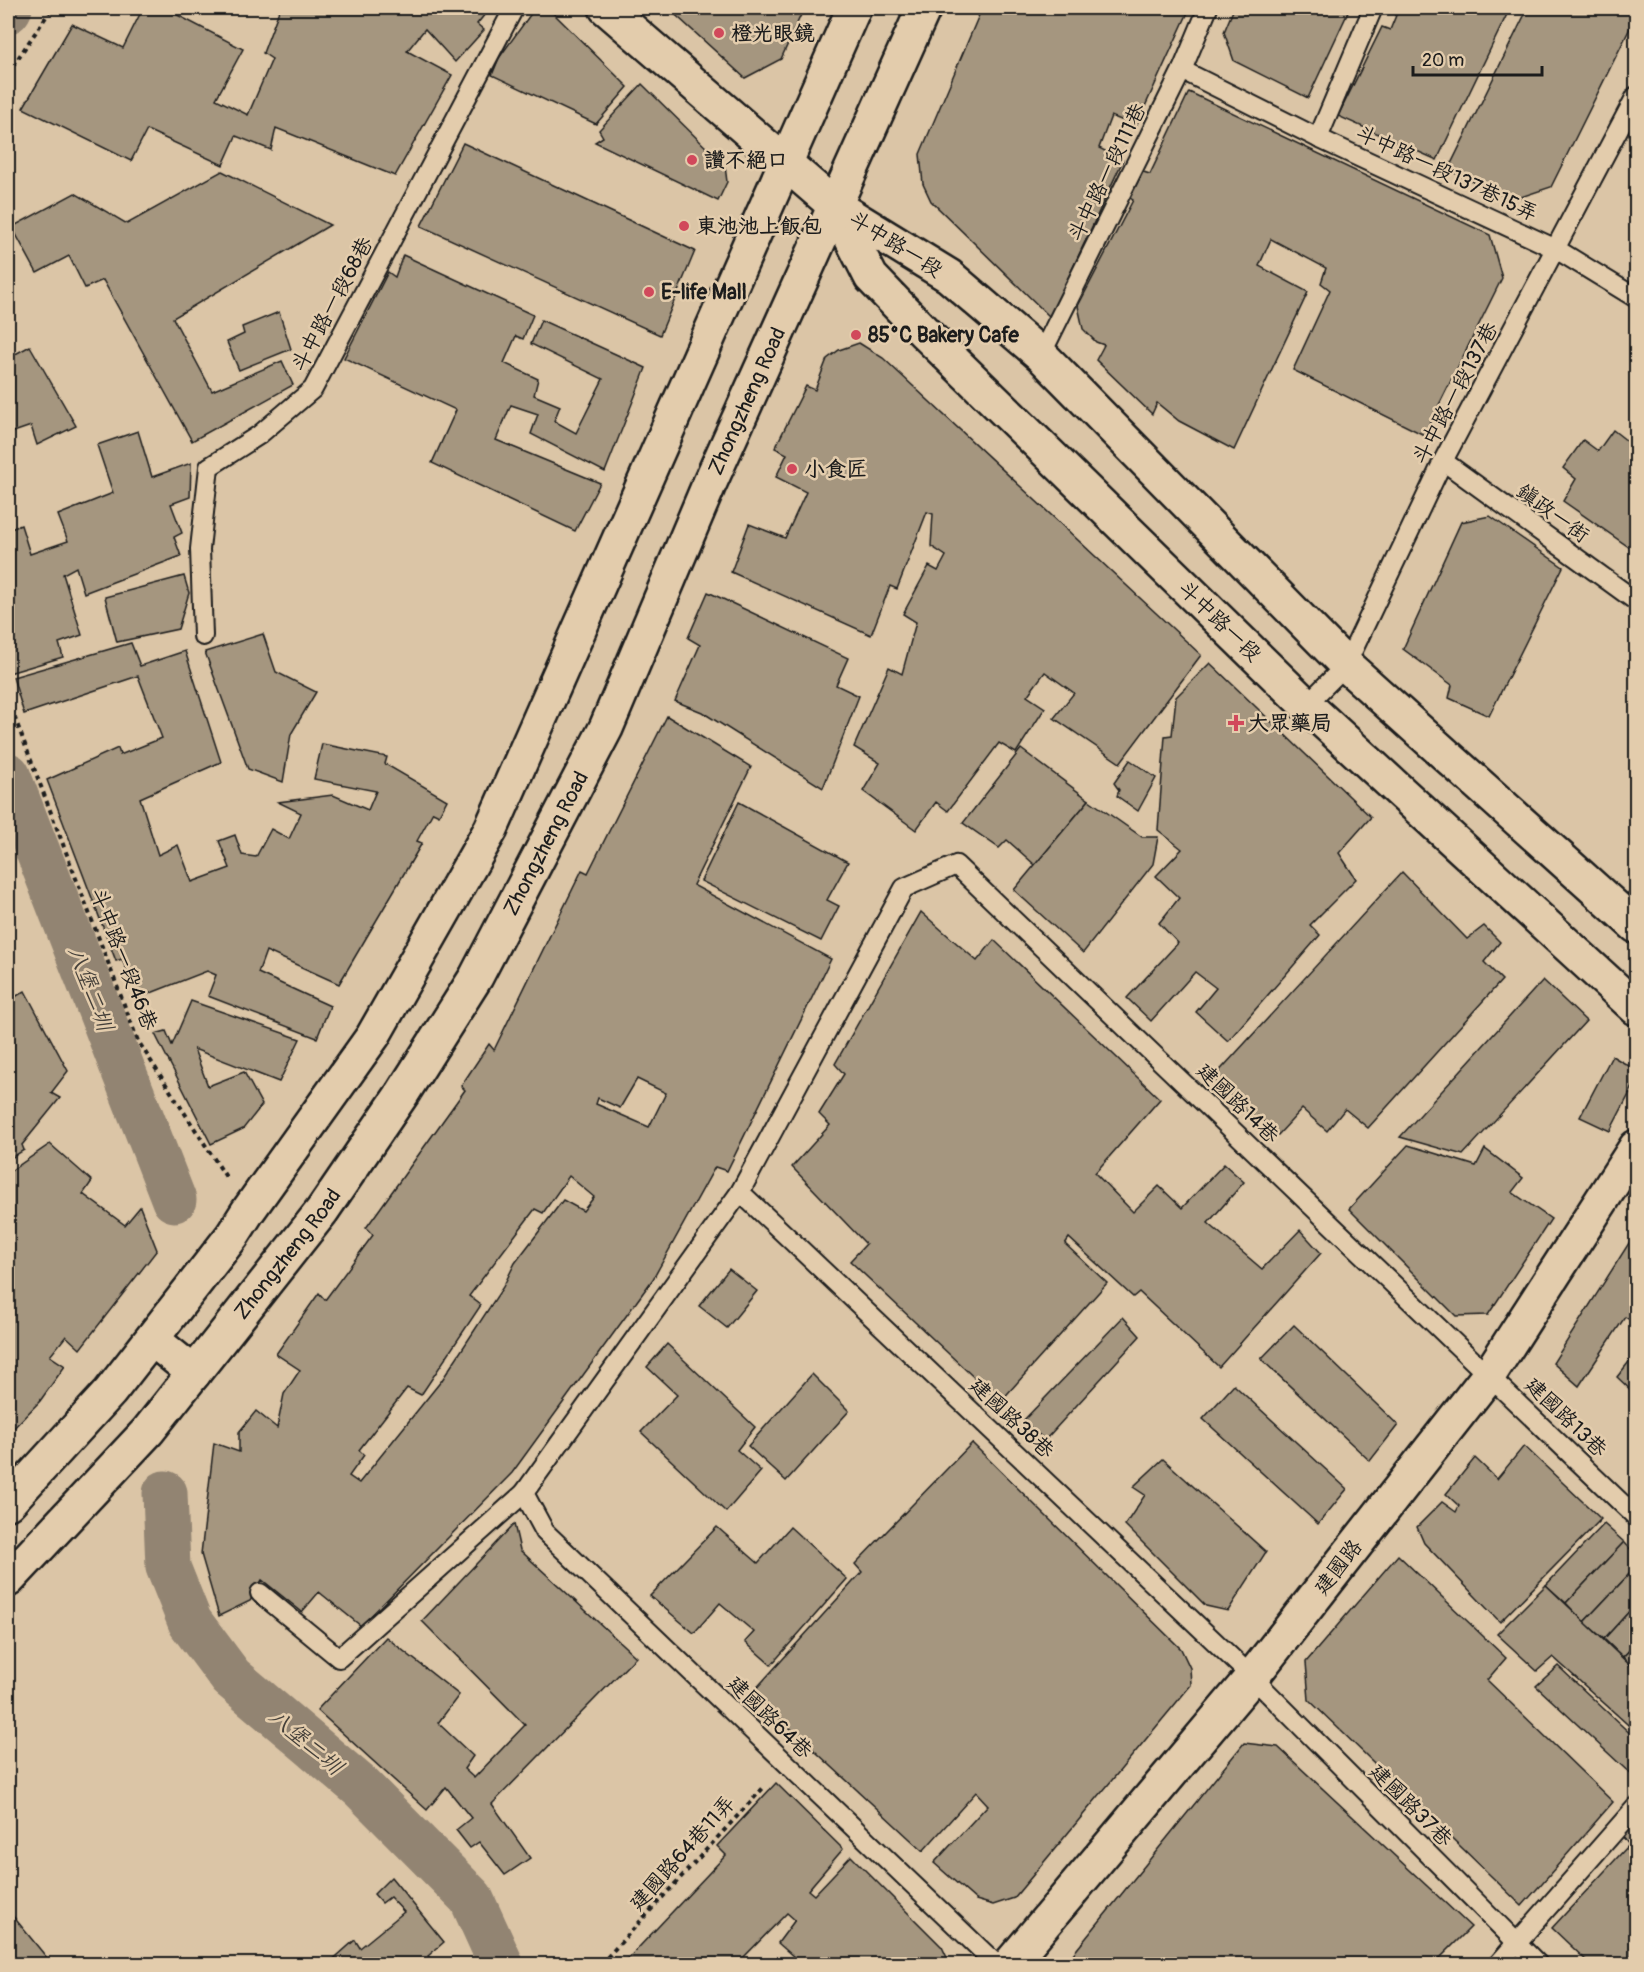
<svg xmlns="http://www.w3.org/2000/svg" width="1644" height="1972" font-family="Pangolin,'LXGW WenKai TC',sans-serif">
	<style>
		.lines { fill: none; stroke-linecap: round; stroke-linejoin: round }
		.canal { stroke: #928472; stroke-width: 45 }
		.building { fill: #a5967f; stroke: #1c1c1c; stroke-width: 1.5; fill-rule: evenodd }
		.lane-casing { stroke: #1c1c1c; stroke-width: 22 }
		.street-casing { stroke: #1c1c1c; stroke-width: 38 }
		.secondary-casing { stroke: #1c1c1c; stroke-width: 38 }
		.path { stroke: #1c1c1c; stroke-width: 4; stroke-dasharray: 4.5 4.5; stroke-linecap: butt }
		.lane { stroke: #e3ccac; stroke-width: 18 }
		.street { stroke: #e3ccac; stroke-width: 33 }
		.secondary { stroke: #e3ccac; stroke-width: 33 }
		.poi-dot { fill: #d1495b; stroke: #e3ccac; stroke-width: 2 }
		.labels { text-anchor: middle; stroke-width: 5; stroke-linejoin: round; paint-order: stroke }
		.poi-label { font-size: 21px; font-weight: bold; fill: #1c1c1c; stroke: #e3ccac; text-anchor: start }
		.street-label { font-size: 21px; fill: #1c1c1c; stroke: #e3ccac }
		.water-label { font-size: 22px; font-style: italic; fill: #45403a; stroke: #e3ccac }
	</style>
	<rect width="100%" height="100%" fill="#dbc5a6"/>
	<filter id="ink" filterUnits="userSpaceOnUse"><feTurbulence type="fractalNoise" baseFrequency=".0167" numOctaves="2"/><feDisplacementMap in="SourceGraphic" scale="12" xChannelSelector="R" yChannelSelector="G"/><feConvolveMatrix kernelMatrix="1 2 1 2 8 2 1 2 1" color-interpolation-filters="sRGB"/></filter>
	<g filter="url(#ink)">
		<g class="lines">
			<g class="canal">
				<path d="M 8,11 L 10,8"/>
				<path d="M 8,775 L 174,1200"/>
				<path d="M 165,1493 L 168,1567 L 190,1622 L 231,1677 L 361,1787 L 471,1898 L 501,1964"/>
			</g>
		</g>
		<g class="building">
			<path d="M 143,8 L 164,8 L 243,49 L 216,99 L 248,115 L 272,59 L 263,53 L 280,8 L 490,8 L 477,24 L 484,30 L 455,62 L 425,29 L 407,51 L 452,75 L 395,176 L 276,128 L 271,150 L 236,136 L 223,165 L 147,130 L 131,161 L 23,108 L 72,24 L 123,48 Z"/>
			<path d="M 535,8 L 548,8 L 628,87 L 596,124 L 492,75 L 499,58 Z"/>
			<path d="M 668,8 L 804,8 L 781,59 L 745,78 Z"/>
			<path d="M 982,8 L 1190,8 L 1136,126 L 1111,116 L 1099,148 L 1123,160 L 1050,317 L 931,201 L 923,184 L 920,154 Z"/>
			<path d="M 1234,8 L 1350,8 L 1308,98 L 1234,61 L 1224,32 Z"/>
			<path d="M 1399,8 L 1510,8 L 1437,160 L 1338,116 L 1382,27 L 1390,30 Z"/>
			<path d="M 1528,8 L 1636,8 L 1636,16 L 1551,187 L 1512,200 L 1448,170 Z"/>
			<path d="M 642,84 L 725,166 L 727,182 L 718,201 L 595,142 L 603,137 L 599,130 Z"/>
			<path d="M 1189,92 L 1490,235 L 1502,278 L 1424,435 L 1293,370 L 1330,290 L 1321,283 L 1326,268 L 1271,239 L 1259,266 L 1308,292 L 1234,450 L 1179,421 L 1157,403 L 1152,414 L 1096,360 L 1104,345 L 1096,342 L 1083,329 L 1078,306 L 1133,200 L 1127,196 L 1140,171 L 1150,174 Z"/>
			<path d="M 463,143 L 695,251 L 660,335 L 421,226 Z"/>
			<path d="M 222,171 L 330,225 L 173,318 L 212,391 L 282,361 L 293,385 L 192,441 L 103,280 L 85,288 L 69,256 L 37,273 L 12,227 L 75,193 L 127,224 Z"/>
			<path d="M 403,255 L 533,315 L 523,339 L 516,336 L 504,363 L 538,379 L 534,395 L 560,406 L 554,421 L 576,433 L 603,379 L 531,344 L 541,320 L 646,368 L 605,472 L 531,434 L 538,414 L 511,405 L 496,440 L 600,483 L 575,531 L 432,463 L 456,410 L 344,358 L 388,272 L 395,277 Z"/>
			<path d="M 279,312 L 291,349 L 239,370 L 227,342 L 244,334 L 242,327 Z"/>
			<path d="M 859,343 L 883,358 L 1201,655 L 1120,763 L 1054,718 L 1074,693 L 1045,672 L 1027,696 L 1045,708 L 1016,753 L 999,743 L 948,811 L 936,802 L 916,830 L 863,791 L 880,763 L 854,747 L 889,667 L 902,674 L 916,622 L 903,614 L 929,566 L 938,571 L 946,556 L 931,546 L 933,514 L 927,512 L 897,589 L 890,586 L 871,635 L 731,572 L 749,524 L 785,538 L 806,492 L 776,477 L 787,454 L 775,448 L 806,386 L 815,390 L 827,359 L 839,350 Z"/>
			<path d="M 30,346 L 76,426 L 37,445 L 31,426 L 8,434 L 8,358 Z"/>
			<path d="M 1613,430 L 1636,448 L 1636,552 L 1563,501 L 1576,479 L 1563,468 L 1583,440 L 1598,451 Z"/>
			<path d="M 138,431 L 152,477 L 191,463 L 190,497 L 171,504 L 182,533 L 174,537 L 181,556 L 84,593 L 76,567 L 63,574 L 82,635 L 59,643 L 63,657 L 9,673 L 8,667 L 8,530 L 21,525 L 30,554 L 68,541 L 58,515 L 113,493 L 97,445 Z"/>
			<path d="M 1490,516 L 1563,567 L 1489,716 L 1449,698 L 1452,685 L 1403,649 L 1461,522 Z"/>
			<path d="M 184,576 L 189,593 L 178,629 L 117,642 L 105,597 Z"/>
			<path d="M 708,592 L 848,658 L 836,685 L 859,696 L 823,788 L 702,712 L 675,701 L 700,645 L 688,638 Z"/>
			<path d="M 263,634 L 276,672 L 316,692 L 291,734 L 283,782 L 248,769 L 205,652 Z"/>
			<path d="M 131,643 L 140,666 L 185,651 L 221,762 L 140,798 L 158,855 L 178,845 L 192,882 L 230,868 L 219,841 L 235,835 L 242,855 L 256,857 L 271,829 L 289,839 L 301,813 L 278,802 L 333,795 L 368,810 L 376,791 L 314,779 L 322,744 L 387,757 L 385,764 L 447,800 L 439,815 L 433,812 L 417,841 L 422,843 L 339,984 L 266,951 L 258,973 L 330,1006 L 317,1038 L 208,996 L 216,975 L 207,971 L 138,998 L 122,959 L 116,961 L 47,780 L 118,748 L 120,755 L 162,738 L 138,676 L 24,714 L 13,677 Z"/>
			<path d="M 1210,663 L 1371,817 L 1339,853 L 1356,879 L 1310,925 L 1320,935 L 1228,1041 L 1196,1012 L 1216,988 L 1195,972 L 1151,1021 L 1127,998 L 1178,943 L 1159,923 L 1179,898 L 1156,876 L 1182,849 L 1158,830 L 1165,736 L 1172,735 L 1176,697 Z"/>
			<path d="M 667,716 L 751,767 L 693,885 L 831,959 L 727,1171 L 715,1167 L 653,1279 L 512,1473 L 361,1626 L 319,1592 L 302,1612 L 262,1580 L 250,1601 L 219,1616 L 201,1554 L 214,1443 L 239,1452 L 239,1432 L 256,1411 L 277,1428 L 284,1394 L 300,1370 L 276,1354 L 319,1293 L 325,1300 L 373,1235 L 366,1228 L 465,1090 L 461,1086 L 489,1044 L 494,1050 L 582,870 L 588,873 ZM 637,1079 L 666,1093 L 649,1127 L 596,1104 L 598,1098 L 620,1108 ZM 569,1176 L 594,1197 L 583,1211 L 563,1200 L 515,1263 L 503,1287 L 442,1380 L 359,1483 L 349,1476 L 364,1455 L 359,1450 L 407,1388 L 421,1395 L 481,1305 L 469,1296 L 535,1209 L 543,1213 Z"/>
			<path d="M 1021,749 L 1089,800 L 1035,865 L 1007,840 L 999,848 L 963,823 Z"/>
			<path d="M 1130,760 L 1156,778 L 1138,811 L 1117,796 L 1119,790 L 1114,783 Z"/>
			<path d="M 1089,800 L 1142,837 L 1158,837 L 1153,864 L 1083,953 L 1014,890 Z"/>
			<path d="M 739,802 L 848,862 L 827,900 L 839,906 L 821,941 L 701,881 Z"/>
			<path d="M 1402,872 L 1467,939 L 1484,926 L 1500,942 L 1484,962 L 1502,980 L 1368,1128 L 1345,1109 L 1327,1131 L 1302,1109 L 1278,1135 L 1258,1116 L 1254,1120 L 1213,1078 Z"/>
			<path d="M 921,912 L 977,961 L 994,940 L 1160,1099 L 1095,1173 L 1133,1212 L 1159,1186 L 1182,1208 L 1224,1164 L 1244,1182 L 1208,1223 L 1262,1269 L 1300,1230 L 1321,1253 L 1219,1367 L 1139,1292 L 1133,1297 L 1069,1238 L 1065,1244 L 1107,1283 L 1000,1402 L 850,1261 L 866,1244 L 792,1167 L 830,1125 L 819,1114 L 844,1074 L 835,1064 Z"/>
			<path d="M 1543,980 L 1586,1021 L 1463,1155 L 1400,1137 Z"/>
			<path d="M 25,991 L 68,1071 L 51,1093 L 60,1098 L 22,1145 L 24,1150 L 8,1160 L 8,1001 Z"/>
			<path d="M 191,1001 L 300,1039 L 279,1082 L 194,1049 L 208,1086 L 244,1072 L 262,1105 L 243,1129 L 211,1144 L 155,1034 L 166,1031 L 172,1045 Z"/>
			<path d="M 1612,1056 L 1636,1070 L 1636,1081 L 1610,1131 L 1580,1117 Z"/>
			<path d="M 50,1144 L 92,1181 L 83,1194 L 125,1225 L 140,1207 L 157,1250 L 80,1349 L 66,1336 L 50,1356 L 65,1366 L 40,1401 L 8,1434 L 8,1173 Z"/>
			<path d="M 1408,1145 L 1476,1166 L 1485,1149 L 1523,1178 L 1512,1192 L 1551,1219 L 1488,1315 L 1456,1316 L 1349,1209 Z"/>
			<path d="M 1636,1232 L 1636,1323 L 1625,1317 L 1579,1386 L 1553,1363 Z"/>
			<path d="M 729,1269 L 757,1291 L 727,1328 L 699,1306 Z"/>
			<path d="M 1123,1317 L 1140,1336 L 1045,1440 L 1023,1421 Z"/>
			<path d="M 1294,1325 L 1398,1425 L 1370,1461 L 1261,1359 Z"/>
			<path d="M 667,1344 L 755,1427 L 737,1450 L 761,1471 L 726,1512 L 641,1432 L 677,1395 L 647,1367 Z"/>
			<path d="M 1636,1353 L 1636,1395 L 1617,1377 Z"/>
			<path d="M 812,1374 L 849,1411 L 786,1481 L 748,1446 Z"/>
			<path d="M 1234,1385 L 1347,1489 L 1318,1524 L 1203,1419 Z"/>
			<path d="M 972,1443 L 1181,1649 L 1190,1668 L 1191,1685 L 1014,1898 L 993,1905 L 976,1900 L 934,1863 L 988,1805 L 976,1792 L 923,1851 L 752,1693 L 862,1572 L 855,1564 Z"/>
			<path d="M 1524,1446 L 1601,1519 L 1500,1622 L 1424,1543 L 1417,1527 L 1442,1502 L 1456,1512 L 1459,1506 L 1446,1494 L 1475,1458 L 1497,1479 Z"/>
			<path d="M 1163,1459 L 1266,1552 L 1228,1611 L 1206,1606 L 1125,1525 L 1145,1495 L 1133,1487 Z"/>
			<path d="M 514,1524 L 520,1550 L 636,1657 L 492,1804 L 530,1858 L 505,1875 L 479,1842 L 470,1848 L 456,1830 L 471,1818 L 446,1787 L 427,1810 L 317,1710 L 386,1637 L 459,1695 L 438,1723 L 473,1756 L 464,1769 L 474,1778 L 525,1725 L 422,1621 Z"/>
			<path d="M 1604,1524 L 1624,1542 L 1566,1603 L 1546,1585 Z"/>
			<path d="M 717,1527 L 758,1563 L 790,1527 L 847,1579 L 771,1665 L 745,1642 L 754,1632 L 720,1603 L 694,1633 L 650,1596 Z"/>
			<path d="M 1624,1542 L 1636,1555 L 1636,1567 L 1584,1622 L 1566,1603 Z"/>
			<path d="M 1398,1555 L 1506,1658 L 1487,1680 L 1613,1802 L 1522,1906 L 1309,1700 L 1306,1662 Z"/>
			<path d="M 1636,1567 L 1636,1604 L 1604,1639 L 1584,1622 Z"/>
			<path d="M 1546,1585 L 1636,1671 L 1636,1732 L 1553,1657 L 1537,1671 L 1497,1634 Z"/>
			<path d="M 1636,1604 L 1636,1643 L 1623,1657 L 1604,1639 Z"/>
			<path d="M 1636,1643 L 1636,1670 L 1623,1657 Z"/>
			<path d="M 1558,1666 L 1636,1739 L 1636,1777 L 1635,1778 L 1536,1686 Z"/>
			<path d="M 1244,1743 L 1278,1747 L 1471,1927 L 1437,1961 L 1441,1964 L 1070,1964 L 1069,1959 Z"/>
			<path d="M 776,1783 L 843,1849 L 808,1890 L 814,1895 L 851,1856 L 942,1947 L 950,1964 L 802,1964 L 778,1943 L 795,1920 L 787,1913 L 737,1964 L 623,1964 L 726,1855 L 717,1846 Z"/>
			<path d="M 1636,1822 L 1636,1964 L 1590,1964 L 1552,1928 L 1629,1845 L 1623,1837 Z"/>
			<path d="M 391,1877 L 444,1942 L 428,1956 L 436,1964 L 328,1964 L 355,1940 L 360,1948 L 404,1912 L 390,1897 L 382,1903 L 374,1894 Z"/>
			<path d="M 8,1910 L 52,1964 L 17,1964 L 8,1953 Z"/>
		</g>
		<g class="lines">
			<g class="lane-casing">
				<g id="lane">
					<path d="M 1182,70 L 1318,138 L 1556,249 L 1636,298"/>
					<path d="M 1318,138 L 1373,8"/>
					<path d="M 1041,355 L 1182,70 L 1208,8"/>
					<path d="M 1443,461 L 1636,601"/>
					<path d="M 203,636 L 200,549 L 209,467 L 259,435 L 313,389 L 514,8"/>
					<path d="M 1306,705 L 1346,665 L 1443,461 L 1636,96"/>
					<path d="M 740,1192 L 1252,1677 L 1538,1964"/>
					<path d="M 524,1493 L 545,1532 L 996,1964"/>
					<path d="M 260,1593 L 339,1658 L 524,1493 L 740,1192 L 904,888 L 956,865 L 1636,1517"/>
					<path d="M 1498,1964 L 1636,1807"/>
				</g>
			</g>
			<g class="street-casing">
				<path id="street" d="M 1010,1964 L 1252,1677 L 1489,1375 L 1636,1147"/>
			</g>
			<g class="secondary-casing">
				<g id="secondary">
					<path d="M 606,8 L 835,206 L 949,276 L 1041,355 L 1346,665 L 1636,926"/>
					<path d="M 835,206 L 871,277 L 925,333 L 1306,705 L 1636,1008"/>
					<path d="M 152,1339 L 194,1373"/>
					<path d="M 8,1503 L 110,1392 L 232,1236 L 248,1211 L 373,1036 L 491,829 L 854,8"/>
					<path id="s1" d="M 8,1580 L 148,1431 L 322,1211 L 402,1094 L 476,977 L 606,728 L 708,487 L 924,8"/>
				</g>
			</g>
			<g class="path">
				<path d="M 8,73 L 52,8"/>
				<path d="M 8,700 L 138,1041 L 226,1177"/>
				<path d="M 601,1964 L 765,1786"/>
			</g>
			<use href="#lane" class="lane"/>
			<use href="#street" class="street"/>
			<use href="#secondary" class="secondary"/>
		</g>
	</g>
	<g class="poi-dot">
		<circle cx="719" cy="33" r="6"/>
		<circle cx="692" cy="160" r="6"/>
		<circle cx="684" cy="226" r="6"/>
		<circle cx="649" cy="292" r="6"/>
		<circle cx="856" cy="335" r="6"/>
		<circle cx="792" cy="469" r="6"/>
		<path d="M1233 714h6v6h6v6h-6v6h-6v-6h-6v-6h6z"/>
	</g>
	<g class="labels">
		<g class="poi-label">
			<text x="731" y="40">橙光眼鏡</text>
			<text x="704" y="167">讚不絕口</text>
			<text x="696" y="233">東池池上飯包</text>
			<text x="661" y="299">E-life Mall</text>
			<text x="868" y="342">85°C Bakery Cafe</text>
			<text x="804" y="476">小食匠</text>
			<text x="1248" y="730">大眾藥局</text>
		</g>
		<g class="street-label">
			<text transform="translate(1107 172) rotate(-64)" y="7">斗中路一段111巷</text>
			<text transform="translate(1447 173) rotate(25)" y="7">斗中路一段137巷15弄</text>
			<text transform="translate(896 244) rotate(32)" y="7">斗中路一段</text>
			<text transform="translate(332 304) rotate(-62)" y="7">斗中路一段68巷</text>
			<text transform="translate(1455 393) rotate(-62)" y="7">斗中路一段137巷</text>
			<text dy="7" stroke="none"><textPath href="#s1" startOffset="1402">Zhongzheng Road</textPath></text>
			<text transform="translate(1553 513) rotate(36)" y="7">鎮政一街</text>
			<text transform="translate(1220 621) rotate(44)" y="7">斗中路一段</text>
			<text dy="7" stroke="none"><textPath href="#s1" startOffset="916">Zhongzheng Road</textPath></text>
			<text transform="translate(124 959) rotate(69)" y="7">斗中路一段46巷</text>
			<text transform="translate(1238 1103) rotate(44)" y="7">建國路14巷</text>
			<text dy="7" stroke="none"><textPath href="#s1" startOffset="430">Zhongzheng Road</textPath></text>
			<text transform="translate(1566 1417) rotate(44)" y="7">建國路13巷</text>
			<text transform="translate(1012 1418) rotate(43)" y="7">建國路38巷</text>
			<text transform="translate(1338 1567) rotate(-52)" y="7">建國路</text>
			<text transform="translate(770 1717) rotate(44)" y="7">建國路64巷</text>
			<text transform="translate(1411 1805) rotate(45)" y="7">建國路37巷</text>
			<text transform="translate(682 1853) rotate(-48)" y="7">建國路64巷11弄</text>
		</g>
		<g class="water-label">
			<text transform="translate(91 988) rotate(69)" y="8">八堡二圳</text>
			<text transform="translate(306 1741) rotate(40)" y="8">八堡二圳</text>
		</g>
	</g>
	<rect width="1644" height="1972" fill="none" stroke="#e3ccac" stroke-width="30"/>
	<rect x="15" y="15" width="1614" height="1942" fill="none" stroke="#1c1c1c" stroke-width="2" filter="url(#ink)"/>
	<path d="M1413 66v9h129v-9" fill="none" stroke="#1c1c1c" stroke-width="3"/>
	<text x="1422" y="66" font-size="18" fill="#1c1c1c" stroke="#e3ccac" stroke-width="4.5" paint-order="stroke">20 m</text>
</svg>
